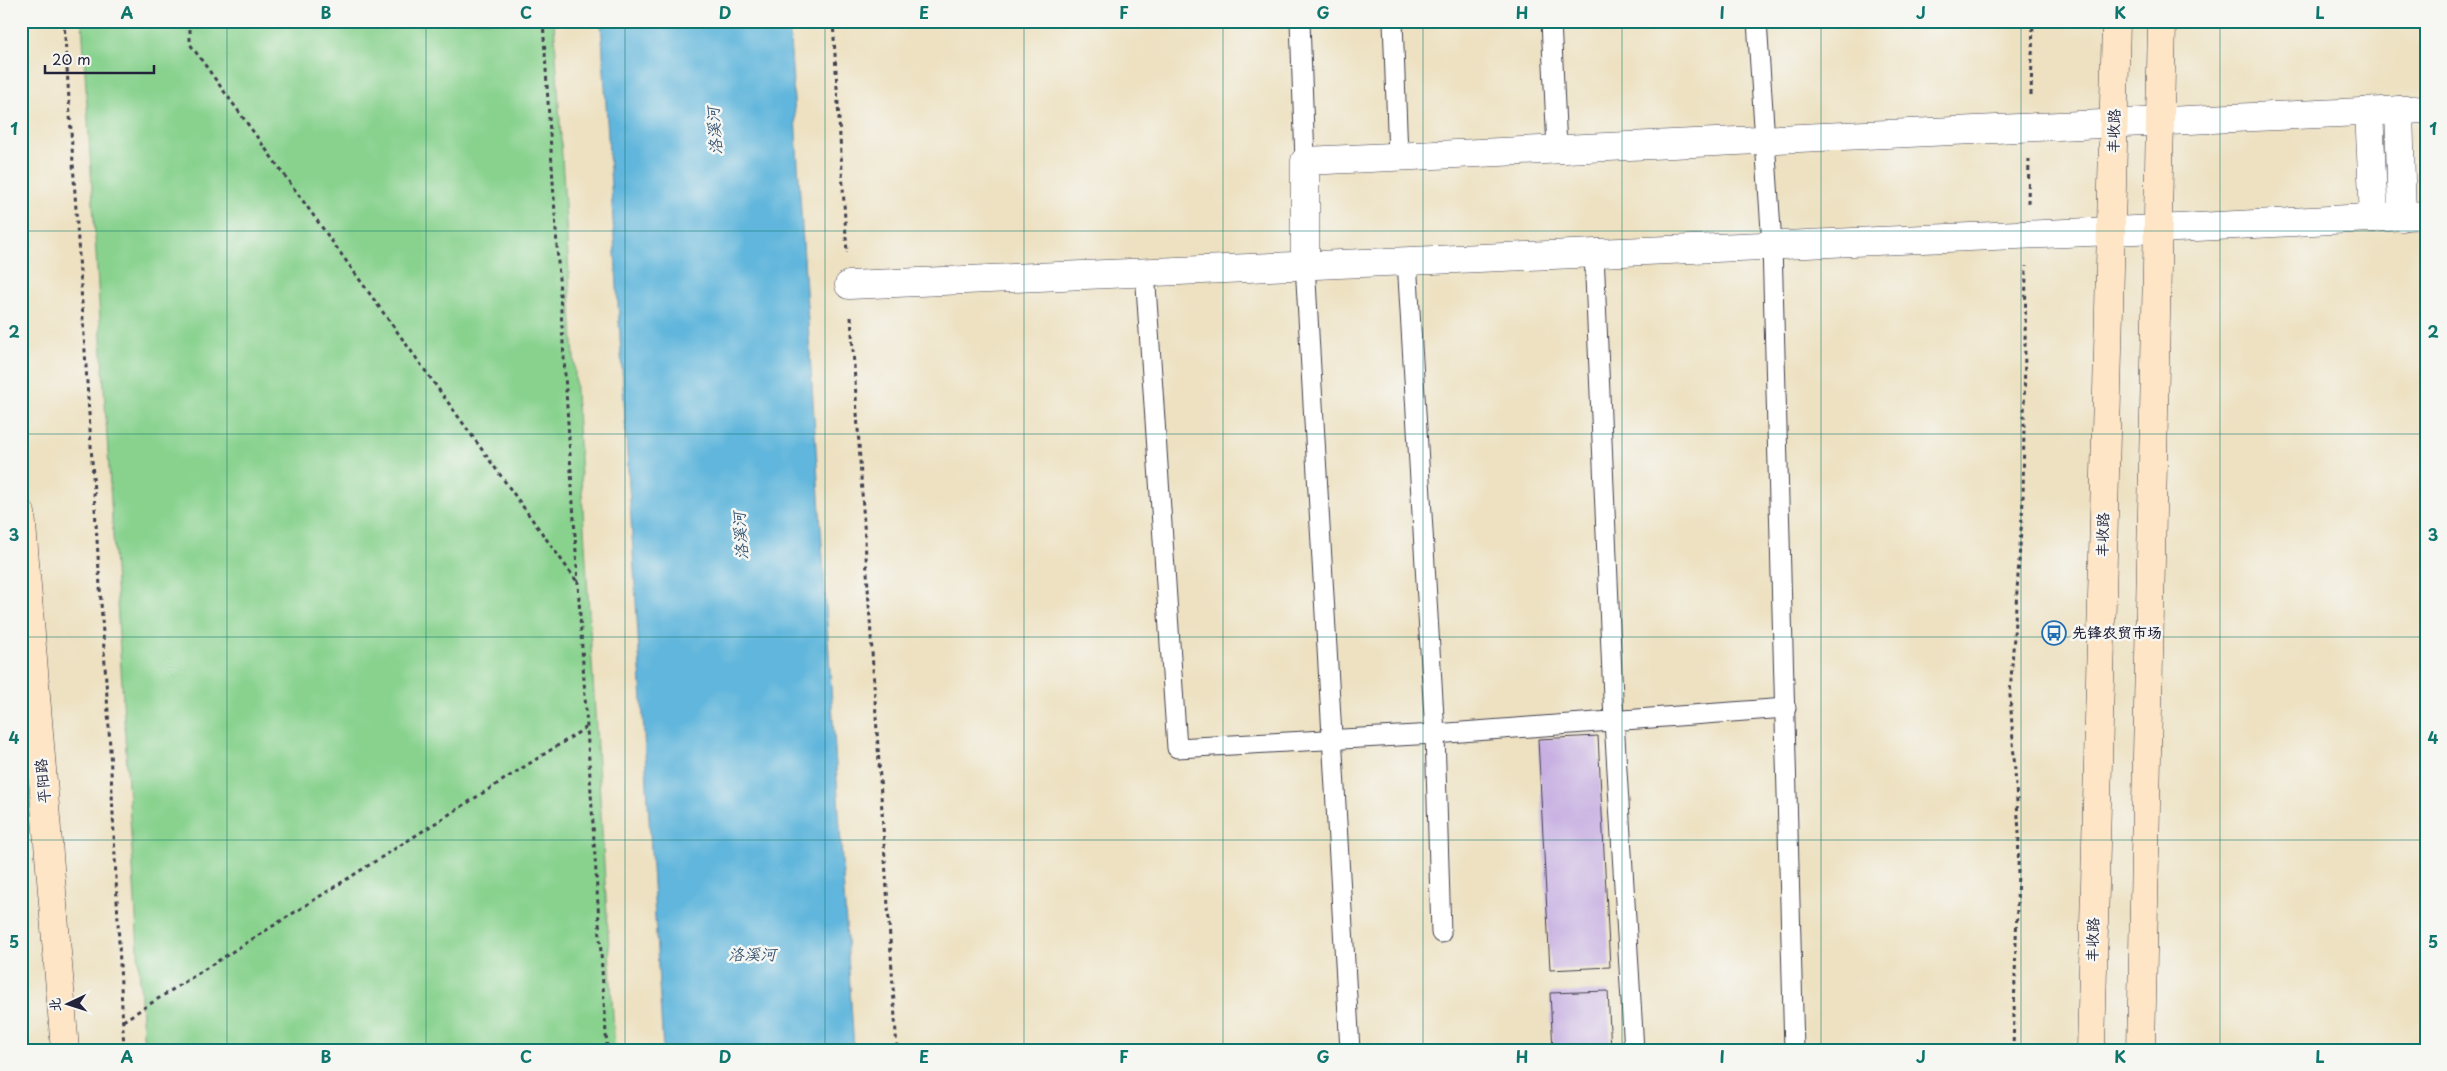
<svg xmlns="http://www.w3.org/2000/svg" width="2447" height="1071" font-family="'Playpen Sans','LXGW WenKai TC',sans-serif">
	<style>
		.green { fill: #88d28e; stroke: #557a64 }
		.water { fill: #60b6dc; stroke: #416c8c }
		.building { fill: #c8b0e2 }
		.lines { fill: none; stroke-linecap: round; stroke-linejoin: round }
		.service-casing { stroke: #403f4f; stroke-width: 21 }
		.minor-casing { stroke: #403f4f; stroke-width: 29 }
		.secondary-casing { stroke: #403f4f; stroke-width: 29 }
		.path { stroke: #403f4f; stroke-width: 3; stroke-dasharray: 4 4; stroke-linecap: butt }
		.service { stroke: #fff; stroke-width: 19 }
		.minor { stroke: #fff; stroke-width: 28 }
		.secondary { stroke: #fde5c5; stroke-width: 28 }
		.grid { fill: none; stroke: #0f766e; stroke-width: 1; stroke-opacity: 0.55 }
		.labels { text-anchor: middle; stroke-width: 5; stroke-linejoin: round; paint-order: stroke }
		.street-label { font-size: 15px; fill: #22223b; stroke: #f6f6f2 }
		.poi-label { font-size: 15px; font-weight: bold; fill: #22223b; stroke: #f6f6f2; text-anchor: start }
		.water-label { font-size: 16px; font-style: italic; fill: #385673; stroke: #f6f6f2 }
		.neatline { fill: none; stroke: #0f766e; stroke-width: 2 }
		.grid-label { font-size: 16px; text-anchor: middle; font-weight: bold; fill: #0f766e }
	</style>
	<rect width="100%" height="100%" fill="#f6f6f2"/>
	<filter id="ink" filterUnits="userSpaceOnUse"><feTurbulence type="fractalNoise" baseFrequency=".02" numOctaves="2"/><feDisplacementMap in="SourceGraphic" scale="10" xChannelSelector="R" yChannelSelector="G"/><feConvolveMatrix kernelMatrix="1 2 1 2 8 2 1 2 1" color-interpolation-filters="sRGB"/></filter>
	<filter id="wash" filterUnits="userSpaceOnUse"><feTurbulence type="fractalNoise" baseFrequency=".0096" numOctaves="4" result="noise"/><feDisplacementMap in="SourceGraphic" scale="20" xChannelSelector="R" yChannelSelector="G"/><feGaussianBlur stdDeviation="1.12" result="paint"/><feColorMatrix in="noise" values="0 0 0 0 0 0 0 0 0 0 0 0 0 0 0 0 0 1.4 0 .05"/><feComposite in="paint" operator="in"/></filter>
	<g filter="url(#wash)">
		<rect width="100%" height="100%" fill="#ede1c1"/>
		<path class="green" d="M 82,21 L 554,21 L 615,1050 L 144,1050 Z"/>
		<path class="water" d="M 601,21 L 789,21 L 854,1050 L 663,1050 Z"/>
		<g id="blocks">
			<g class="building">
				<path d="M 1598,736 L 1610,967 L 1550,970 L 1538,739 Z"/>
				<path d="M 1608,991 L 1611,1050 L 1553,1050 L 1550,993 Z"/>
			</g>
		</g>
	</g>
	<g filter="url(#ink)">
		<use href="#blocks" fill-opacity="0" stroke="#403f4f" stroke-width="1"/>
		<g class="lines">
			<g class="service-casing">
				<g id="service">
					<path d="M 1300,21 L 1305,161"/>
					<path d="M 1393,21 L 1398,156"/>
					<path d="M 1551,21 L 1557,149"/>
					<path d="M 1757,21 L 1772,245 L 1794,1050"/>
					<path d="M 1594,253 L 1614,721 L 1634,1050"/>
					<path d="M 1407,260 L 1435,734 L 1441,933"/>
					<path d="M 1305,264 L 1350,1050"/>
					<path d="M 1145,271 L 1177,748 L 1435,734 L 1786,708"/>
				</g>
			</g>
			<g class="minor-casing">
				<g id="minor">
					<path d="M 2399,110 L 2402,217"/>
					<path d="M 2369,111 L 2374,218"/>
					<path d="M 1305,264 L 1305,161 L 2426,109"/>
					<path d="M 849,285 L 2158,229 L 2426,215"/>
				</g>
			</g>
			<g class="secondary-casing">
				<g id="secondary">
					<path d="M 21,513 L 65,1050"/>
					<path d="M 2091,1050 L 2116,21"/>
					<path d="M 2141,1050 L 2162,21"/>
				</g>
			</g>
			<g class="path">
				<path d="M 64,21 L 109,728 L 124,1050"/>
				<path d="M 190,21 L 190,44 L 578,583"/>
				<path d="M 543,21 L 607,1050"/>
				<path d="M 833,21 L 847,253"/>
				<path d="M 2031,95 L 2033,21"/>
				<path d="M 2028,203 L 2029,159"/>
				<path d="M 851,317 L 897,1050"/>
				<path d="M 123,1021 L 587,727"/>
				<path d="M 2013,1050 L 2019,833 L 2010,695 L 2023,501 L 2026,266"/>
			</g>
			<use href="#service" class="service"/>
			<use href="#minor" class="minor"/>
			<use href="#secondary" class="secondary"/>
		</g>
	</g>
	<path class="grid" d="M 227,21 L 227,1050M 426,21 L 426,1050M 625,21 L 625,1050M 825,21 L 825,1050M 1024,21 L 1024,1050M 1223,21 L 1223,1050M 1423,21 L 1423,1050M 1622,21 L 1622,1050M 1821,21 L 1821,1050M 2021,21 L 2021,1050M 2220,21 L 2220,1050M 21,231 L 2426,231M 21,434 L 2426,434M 21,637 L 2426,637M 21,840 L 2426,840"/>
	<defs>
		<g id="bus-ring" transform="scale(1.25)"><circle r="9.5" fill="#f6f6f2" stroke="#1f6fb2" stroke-width="1.5"/><path d="M-5-6H5V4H4V6H2V4H-2V6H-4V4H-5ZM-3.5-4V0h7V-4ZM-3.5 1.2v1.5H-2V1.2ZM2 1.2v1.5H3.5V1.2Z" fill="#1f6fb2"/></g>
	</defs>
	<g fill-rule="evenodd">
		<use href="#bus-ring" x="2054" y="633"/>
	</g>
	<g class="labels">
		<g class="street-label">
			<text transform="translate(2114 131) rotate(-88)" y="5">丰收路</text>
			<text transform="translate(2103 535) rotate(-89)" y="5">丰收路</text>
			<text transform="translate(43 781) rotate(-95)" y="5">平阳路</text>
			<text transform="translate(2093 940) rotate(-89)" y="5">丰收路</text>
		</g>
		<g class="poi-label">
			<text x="2072" y="638">先锋农贸市场</text>
		</g>
		<g class="water-label">
			<text transform="translate(714 131) rotate(-94)" y="6">洛溪河</text>
			<text transform="translate(740 536) rotate(-94)" y="6">洛溪河</text>
			<text x="752" y="960">洛溪河</text>
		</g>
	</g>
	<rect width="2447" height="1071" fill="none" stroke="#f6f6f2" stroke-width="55"/>
	<g transform="translate(68 1004) rotate(266)" stroke="#f6f6f2" stroke-width="4" paint-order="stroke">
	<path d="M0-4L9 19L0 12L-9 19Z" fill="#22223b"/>
	<text y="-8" font-size="14" font-weight="bold" text-anchor="middle" fill="#22223b">北</text>
	</g>
	<path d="M45 65v8h109v-8" fill="none" stroke="#22223b" stroke-width="2.5"/>
	<text x="52" y="65" font-size="15" fill="#22223b" stroke="#f6f6f2" stroke-width="4" paint-order="stroke">20 m</text>
	<rect x="28" y="28" width="2392" height="1016" class="neatline"/>
	<g class="grid-label">
		<text x="127" y="19">A</text>
		<text x="326" y="19">B</text>
		<text x="526" y="19">C</text>
		<text x="725" y="19">D</text>
		<text x="924" y="19">E</text>
		<text x="1124" y="19">F</text>
		<text x="1323" y="19">G</text>
		<text x="1522" y="19">H</text>
		<text x="1722" y="19">I</text>
		<text x="1921" y="19">J</text>
		<text x="2120" y="19">K</text>
		<text x="2320" y="19">L</text>
		<text x="14" y="135">1</text>
		<text x="2433" y="135">1</text>
		<text x="14" y="338">2</text>
		<text x="2433" y="338">2</text>
		<text x="14" y="541">3</text>
		<text x="2433" y="541">3</text>
		<text x="14" y="744">4</text>
		<text x="2433" y="744">4</text>
		<text x="14" y="948">5</text>
		<text x="2433" y="948">5</text>
		<text x="127" y="1063">A</text>
		<text x="326" y="1063">B</text>
		<text x="526" y="1063">C</text>
		<text x="725" y="1063">D</text>
		<text x="924" y="1063">E</text>
		<text x="1124" y="1063">F</text>
		<text x="1323" y="1063">G</text>
		<text x="1522" y="1063">H</text>
		<text x="1722" y="1063">I</text>
		<text x="1921" y="1063">J</text>
		<text x="2120" y="1063">K</text>
		<text x="2320" y="1063">L</text>
	</g>
</svg>
